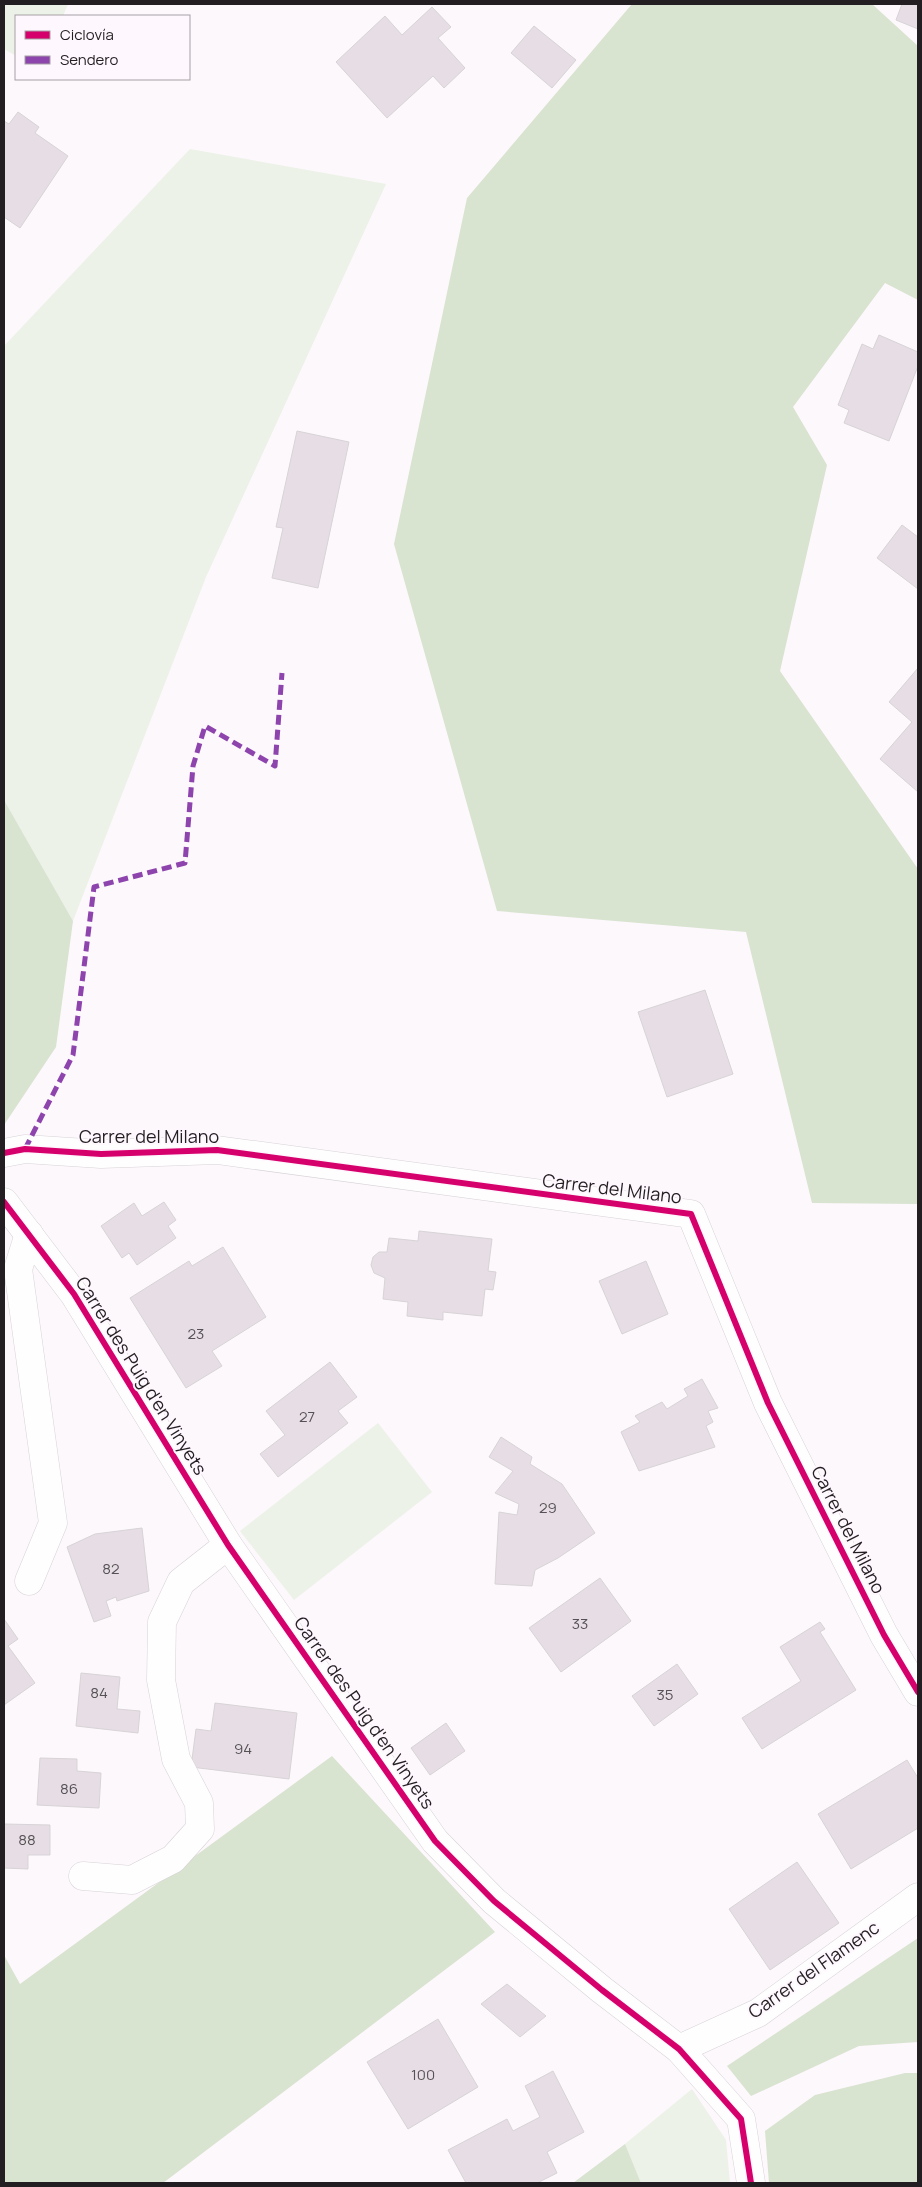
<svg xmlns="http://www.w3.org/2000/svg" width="922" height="2187" font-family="Manrope,sans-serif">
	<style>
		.green { fill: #ecf2e7 }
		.forest { fill: #d8e3d0 }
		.building { fill: #e7dee5; stroke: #d7d3d6 }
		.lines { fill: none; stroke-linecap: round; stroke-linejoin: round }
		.street-casing { stroke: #d7d3d6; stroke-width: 29 }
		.street { stroke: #fffeff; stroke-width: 28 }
		.quiet { stroke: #8e44ad; stroke-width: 5; stroke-dasharray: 10 5; stroke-linecap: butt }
		.cycleway-casing { stroke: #fef7fd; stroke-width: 9 }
		.cycleway { stroke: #d6006c; stroke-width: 6 }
		.labels { text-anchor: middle; stroke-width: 4; stroke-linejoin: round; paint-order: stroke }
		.number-label { font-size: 15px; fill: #565155 }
		.street-label { font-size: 18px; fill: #221e21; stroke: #fef7fd }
	</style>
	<rect width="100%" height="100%" fill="#fdf8fc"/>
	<g class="green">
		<path d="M 4,4 L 68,4 L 63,16 L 16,16 L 16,56 L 4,49 Z"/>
		<path d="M 190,149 L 386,184 L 206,577 L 73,921 L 4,800 L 4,346 Z"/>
		<path d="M 378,1423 L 432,1492 L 294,1600 L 240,1531 Z"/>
		<path d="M 692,2089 L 726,2140 L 730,2183 L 641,2183 L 625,2144 Z"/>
	</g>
	<g class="forest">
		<path d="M 632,4 L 872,4 L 918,46 L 918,300 L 885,283 L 793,407 L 827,465 L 780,671 L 918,869 L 918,1204 L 812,1203 L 746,932 L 497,911 L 394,544 L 467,198 Z"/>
		<path d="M 4,800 L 73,921 L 56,1047 L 4,1125 Z"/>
		<path d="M 332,1756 L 495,1932 L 163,2183 L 4,2183 L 4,1955 L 20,1984 Z"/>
		<path d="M 918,1938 L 918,2042 L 859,2046 L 751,2096 L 727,2066 Z"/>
		<path d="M 905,2073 L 918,2073 L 918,2183 L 769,2183 L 765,2131 L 815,2095 Z"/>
		<path d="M 625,2144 L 641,2183 L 573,2183 Z"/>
	</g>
	<g class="building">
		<path d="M 902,4 L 918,4 L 918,29 L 896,20 Z"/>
		<path d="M 432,7 L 451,27 L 438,38 L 465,68 L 444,88 L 433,76 L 387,118 L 336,62 L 385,16 L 402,35 Z"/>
		<path d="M 534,26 L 576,60 L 552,88 L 511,53 Z"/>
		<path d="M 18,112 L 39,127 L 35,133 L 68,156 L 20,228 L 4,217 L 4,121 L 9,124 Z"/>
		<path d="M 879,335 L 918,352 L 918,366 L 889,441 L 844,423 L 849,410 L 838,405 L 862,344 L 873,349 Z"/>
		<path d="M 297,431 L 349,442 L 318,588 L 272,578 L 283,528 L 276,527 Z"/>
		<path d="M 902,525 L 918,537 L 918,589 L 877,558 Z"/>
		<path d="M 918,668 L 918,792 L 880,759 L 912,722 L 889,702 Z"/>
		<path d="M 705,990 L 733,1074 L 667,1097 L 638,1012 Z"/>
		<path d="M 164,1202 L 176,1220 L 168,1226 L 176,1238 L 137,1265 L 129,1253 L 122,1258 L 101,1226 L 134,1203 L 142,1216 Z"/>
		<path d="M 419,1231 L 492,1239 L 488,1271 L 496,1272 L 493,1290 L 485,1289 L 482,1316 L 443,1312 L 443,1320 L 407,1316 L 408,1302 L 383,1299 L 385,1278 L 374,1273 L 371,1265 L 373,1257 L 379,1252 L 387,1252 L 389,1238 L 418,1241 Z"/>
		<path d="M 223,1247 L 266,1317 L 212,1351 L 222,1366 L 186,1388 L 130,1298 L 189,1261 L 192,1266 Z"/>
		<path d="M 646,1261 L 668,1314 L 622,1334 L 599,1281 Z"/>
		<path d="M 330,1362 L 357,1397 L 338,1411 L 348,1423 L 278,1477 L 260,1454 L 285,1435 L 266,1411 Z"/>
		<path d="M 702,1379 L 718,1408 L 708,1411 L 713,1422 L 706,1426 L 715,1447 L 639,1471 L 621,1432 L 640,1422 L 635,1416 L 662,1402 L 667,1409 L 688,1396 L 684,1389 Z"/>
		<path d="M 501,1437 L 532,1457 L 530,1464 L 562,1484 L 595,1533 L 558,1558 L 535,1570 L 532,1586 L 495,1584 L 499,1512 L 517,1515 L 519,1504 L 495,1493 L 513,1471 L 489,1457 Z"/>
		<path d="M 142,1528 L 149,1591 L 117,1601 L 116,1597 L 106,1601 L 111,1616 L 94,1622 L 67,1547 L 95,1534 Z"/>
		<path d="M 600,1578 L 631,1621 L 561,1672 L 529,1628 Z"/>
		<path d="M 4,1619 L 18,1639 L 8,1646 L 35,1683 L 4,1705 Z"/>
		<path d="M 820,1622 L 825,1629 L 820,1632 L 856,1690 L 762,1749 L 742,1718 L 801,1681 L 780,1647 Z"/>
		<path d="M 677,1664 L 698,1694 L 654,1726 L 632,1696 Z"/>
		<path d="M 81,1673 L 120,1677 L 117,1709 L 140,1711 L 138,1733 L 76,1726 Z"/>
		<path d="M 215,1703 L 297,1713 L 289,1779 L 191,1767 L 196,1729 L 211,1731 Z"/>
		<path d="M 446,1723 L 465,1751 L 430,1775 L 411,1748 Z"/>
		<path d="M 40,1758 L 77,1759 L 77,1771 L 101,1773 L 99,1808 L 37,1805 Z"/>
		<path d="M 907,1760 L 918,1778 L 918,1828 L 851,1869 L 818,1814 Z"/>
		<path d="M 4,1824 L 50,1825 L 50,1855 L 28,1855 L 28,1869 L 4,1868 Z"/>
		<path d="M 797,1862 L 839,1923 L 770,1970 L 729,1909 Z"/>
		<path d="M 507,1984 L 546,2016 L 520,2037 L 481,2004 Z"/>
		<path d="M 438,2019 L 478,2087 L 408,2129 L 367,2062 Z"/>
		<path d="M 553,2071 L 584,2132 L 547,2152 L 557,2173 L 537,2183 L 466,2183 L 448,2150 L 507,2119 L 513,2131 L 540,2117 L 525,2086 Z"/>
	</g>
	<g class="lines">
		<g class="street-casing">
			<g id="street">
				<path d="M 4,1153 L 25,1149 L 101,1154 L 217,1150 L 691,1214 L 768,1403 L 884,1635 L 918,1692"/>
				<path d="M 4,1202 L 74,1294 L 228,1545 L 435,1841 L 494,1901 L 602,1990 L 679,2049 L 741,2119 L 751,2183"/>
				<path d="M 29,1234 L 18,1269 L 53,1523 L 29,1581"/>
				<path d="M 83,1876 L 132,1880 L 173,1859 L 200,1829 L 199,1803 L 176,1759 L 161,1680 L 162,1622 L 181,1582 L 228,1545"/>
				<path d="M 679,2049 L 758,2013 L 918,1897"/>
			</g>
		</g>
		<use href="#street" class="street"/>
		<path class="quiet" d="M 25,1149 L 73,1055 L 94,887 L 185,863 L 193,766 L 205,726 L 275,766 L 282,673"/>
		<g class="cycleway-casing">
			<g id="cycleway">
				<path d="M 4,1153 L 25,1149 L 101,1154 L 217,1150 L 691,1214 L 768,1403 L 884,1635 L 918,1692"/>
				<path d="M 4,1202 L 74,1294 L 228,1545 L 435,1841 L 494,1901 L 602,1990 L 679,2049 L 741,2119 L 751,2183"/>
			</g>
		</g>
		<use href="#cycleway" class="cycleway"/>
	</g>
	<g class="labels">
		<g class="number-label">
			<text x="196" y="1339">23</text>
			<text x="307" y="1422">27</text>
			<text x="548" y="1513">29</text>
			<text x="111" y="1574">82</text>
			<text x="580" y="1629">33</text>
			<text x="99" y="1698">84</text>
			<text x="665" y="1700">35</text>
			<text x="243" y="1754">94</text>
			<text x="69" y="1794">86</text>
			<text x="27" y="1845">88</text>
			<text x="423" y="2080">100</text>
		</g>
		<g class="street-label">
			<text x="149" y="1143">Carrer del Milano</text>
			<text transform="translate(612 1189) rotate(7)" y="6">Carrer del Milano</text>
			<text transform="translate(141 1376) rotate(58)" y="6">Carrer des Puig d'en Vinyets</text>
			<text transform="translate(848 1530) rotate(63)" y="6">Carrer del Milano</text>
			<text transform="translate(364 1713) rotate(55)" y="6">Carrer des Puig d'en Vinyets</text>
			<text transform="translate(814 1970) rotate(-35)" y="6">Carrer del Flamenc</text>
		</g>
	</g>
	<rect width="922" height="2187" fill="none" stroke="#221e21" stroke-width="10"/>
	<rect x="15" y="15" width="175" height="65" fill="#fef7fd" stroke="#a6a0a5"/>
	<rect x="25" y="31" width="25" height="8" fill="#d6006c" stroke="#a6a0a5"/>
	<text x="60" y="40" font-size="15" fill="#221e21">Ciclovía</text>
	<rect x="25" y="56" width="25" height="8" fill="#8e44ad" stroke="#a6a0a5"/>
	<text x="60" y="65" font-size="15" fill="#221e21">Sendero</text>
</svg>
